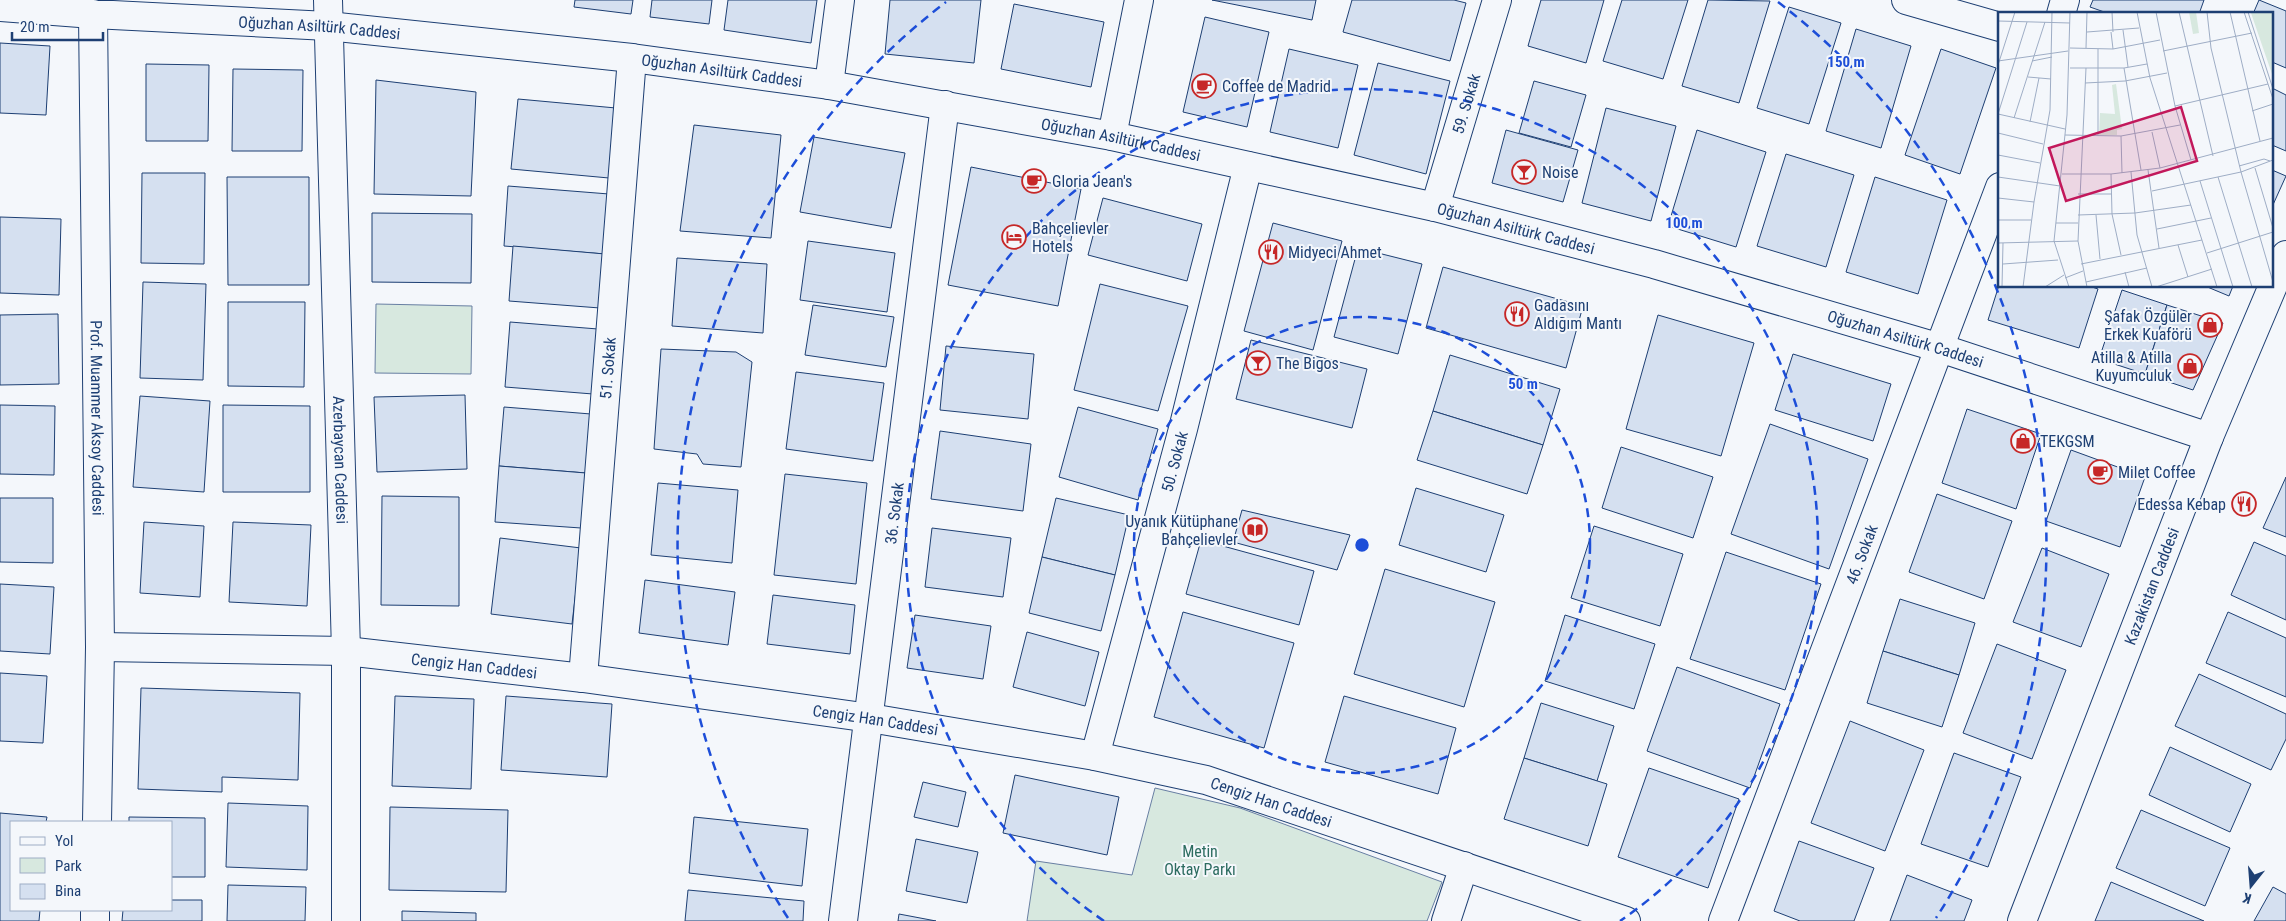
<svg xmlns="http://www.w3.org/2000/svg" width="2286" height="921" font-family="'Roboto Condensed',sans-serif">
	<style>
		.green { fill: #d7e8df; stroke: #687fa3 }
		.building { fill: #d5e0f0; stroke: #1d3f73 }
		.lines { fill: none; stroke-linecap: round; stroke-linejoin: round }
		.street-casing { stroke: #1d3f73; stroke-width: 30 }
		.secondary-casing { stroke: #1d3f73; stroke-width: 30 }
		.street { stroke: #f4f7fb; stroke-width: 28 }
		.secondary { stroke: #f4f7fb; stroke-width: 28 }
		.ring { fill: none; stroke: #1d4ed8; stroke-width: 2.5; stroke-dasharray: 9 6 }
		.labels { text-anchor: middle; stroke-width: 4; stroke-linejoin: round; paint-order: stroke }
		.street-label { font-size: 16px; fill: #1d3f73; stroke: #f4f7fb }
		.poi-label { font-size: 16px; fill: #1d3f73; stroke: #f4f7fb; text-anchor: start }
		.park-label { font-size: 16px; fill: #2c6c60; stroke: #f4f7fb }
		.inset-road { fill: none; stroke: #9eadc5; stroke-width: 1 }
		.view { fill: #c2185b; fill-opacity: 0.15; stroke: #c2185b; stroke-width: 2.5 }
		.inset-edge { fill: none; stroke: #1d3f73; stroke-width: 2.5 }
		.centre { fill: #1d4ed8; stroke: #f4f7fb; stroke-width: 2.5 }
		.ring-label { font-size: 15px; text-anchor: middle; font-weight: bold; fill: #1d4ed8; stroke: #f4f7fb; stroke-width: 4; stroke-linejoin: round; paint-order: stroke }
	</style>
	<rect width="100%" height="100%" fill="#f4f7fb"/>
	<g class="green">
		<path d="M 376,304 L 472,306 L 471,374 L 375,373 Z"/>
		<path d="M 1155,788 L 1240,808 L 1442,882 L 1427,921 L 1027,921 L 1036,861 L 1132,875 Z"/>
	</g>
	<g class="building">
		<path d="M 575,0 L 633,0 L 631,14 L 574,7 Z"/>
		<path d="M 652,0 L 712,0 L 709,24 L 650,17 Z"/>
		<path d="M 728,0 L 817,0 L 811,43 L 724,30 Z"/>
		<path d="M 890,0 L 981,0 L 974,63 L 885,54 Z"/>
		<path d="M 1212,0 L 1316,0 L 1312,20 Z"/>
		<path d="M 1352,0 L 1454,0 L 1466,3 L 1450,61 L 1343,32 Z"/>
		<path d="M 1541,0 L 1604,0 L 1586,63 L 1528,46 Z"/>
		<path d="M 1622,0 L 1688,0 L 1663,79 L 1603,61 Z"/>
		<path d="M 1708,0 L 1770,1 L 1739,103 L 1682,86 Z"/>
		<path d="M 2093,0 L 2204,0 L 2199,14 L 2110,14 L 2090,7 Z"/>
		<path d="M 2259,0 L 2286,11 L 2286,68 L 2272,62 L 2272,14 L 2253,14 Z"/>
		<path d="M 1014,4 L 1104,22 L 1091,87 L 1001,69 Z"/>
		<path d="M 1789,7 L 1841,23 L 1809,124 L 1757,108 Z"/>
		<path d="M 1205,17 L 1269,32 L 1247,127 L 1183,112 Z"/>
		<path d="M 1856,29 L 1911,46 L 1881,148 L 1826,131 Z"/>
		<path d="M 0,43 L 50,46 L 46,115 L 0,113 Z"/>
		<path d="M 1289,49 L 1358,65 L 1338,148 L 1270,132 Z"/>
		<path d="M 1941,49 L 1996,68 L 1960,174 L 1905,155 Z"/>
		<path d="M 1378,63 L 1450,81 L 1426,174 L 1354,155 Z"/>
		<path d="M 146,64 L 209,65 L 208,141 L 146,141 Z"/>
		<path d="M 233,69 L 303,70 L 302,151 L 232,151 Z"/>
		<path d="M 376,80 L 476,92 L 471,196 L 374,194 Z"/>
		<path d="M 1534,81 L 1586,95 L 1571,147 L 1519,133 Z"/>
		<path d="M 2272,88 L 2286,95 L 2286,151 L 2272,145 Z"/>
		<path d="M 518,99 L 616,108 L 609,178 L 511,169 Z"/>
		<path d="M 1606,108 L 1676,126 L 1651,221 L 1582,203 Z"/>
		<path d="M 694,125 L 781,135 L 771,238 L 680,231 Z"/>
		<path d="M 1506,130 L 1578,150 L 1563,202 L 1492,183 Z"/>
		<path d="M 1697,130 L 1766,152 L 1736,247 L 1668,226 Z"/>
		<path d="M 814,137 L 905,153 L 891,228 L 800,212 Z"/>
		<path d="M 1786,154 L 1854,175 L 1826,267 L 1757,246 Z"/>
		<path d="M 971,167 L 1081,189 L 1058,306 L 948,285 Z"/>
		<path d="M 2272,170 L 2286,176 L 2272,207 Z"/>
		<path d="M 142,173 L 205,173 L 204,264 L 141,263 Z"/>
		<path d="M 227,177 L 309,177 L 309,285 L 228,285 Z"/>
		<path d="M 1875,177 L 1947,200 L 1918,294 L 1846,272 Z"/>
		<path d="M 508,186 L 609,194 L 605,254 L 504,246 Z"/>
		<path d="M 1103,198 L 1202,224 L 1187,281 L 1088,255 Z"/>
		<path d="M 372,213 L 472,214 L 471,283 L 372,282 Z"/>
		<path d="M 0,217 L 61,219 L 59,295 L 0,293 Z"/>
		<path d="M 1273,223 L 1342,241 L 1313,350 L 1244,331 Z"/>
		<path d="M 808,241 L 895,253 L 887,312 L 800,300 Z"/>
		<path d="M 513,246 L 605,254 L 600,308 L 509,301 Z"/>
		<path d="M 1358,248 L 1422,264 L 1398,354 L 1334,337 Z"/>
		<path d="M 677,258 L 767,264 L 763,333 L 672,326 Z"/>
		<path d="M 1443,267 L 1583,306 L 1566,368 L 1426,328 Z"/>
		<path d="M 143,282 L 206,284 L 203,380 L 140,378 Z"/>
		<path d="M 2000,282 L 2000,286 L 2089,286 L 2098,289 L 2079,348 L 1988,320 Z"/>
		<path d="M 1100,284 L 1188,306 L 1158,411 L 1074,390 Z"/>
		<path d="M 2205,286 L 2233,286 L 2229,296 Z"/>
		<path d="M 2122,290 L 2167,305 L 2145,374 L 2099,359 Z"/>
		<path d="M 228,302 L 305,302 L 304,387 L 228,386 Z"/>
		<path d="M 813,305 L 894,317 L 886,367 L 805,355 Z"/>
		<path d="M 2167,305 L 2223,323 L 2193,390 L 2145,374 Z"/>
		<path d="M 58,314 L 59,384 L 0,385 L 0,315 Z"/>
		<path d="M 1658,315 L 1754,343 L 1721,456 L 1626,429 Z"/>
		<path d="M 510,322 L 598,329 L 593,394 L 505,387 Z"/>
		<path d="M 1251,340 L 1367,369 L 1352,428 L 1236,399 Z"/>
		<path d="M 946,346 L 1034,354 L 1028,419 L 940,410 Z"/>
		<path d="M 661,349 L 736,352 L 752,362 L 741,467 L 703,464 L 697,454 L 654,449 Z"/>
		<path d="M 1793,354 L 1891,384 L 1873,441 L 1775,410 Z"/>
		<path d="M 1450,355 L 1560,389 L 1543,445 L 1433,411 Z"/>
		<path d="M 796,372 L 884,383 L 873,461 L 786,449 Z"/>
		<path d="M 465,395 L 467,469 L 377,472 L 374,397 Z"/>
		<path d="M 140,396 L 210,401 L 204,492 L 133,487 Z"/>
		<path d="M 0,405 L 55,406 L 54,475 L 0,474 Z"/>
		<path d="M 223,405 L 310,406 L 310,492 L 223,492 Z"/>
		<path d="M 504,407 L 591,414 L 586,473 L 499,466 Z"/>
		<path d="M 1078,407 L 1158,429 L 1138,500 L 1059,477 Z"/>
		<path d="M 1967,409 L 2041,434 L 2016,509 L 1942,483 Z"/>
		<path d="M 1433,411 L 1543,445 L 1527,494 L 1417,460 Z"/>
		<path d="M 1770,424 L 1868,459 L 1829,569 L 1731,534 Z"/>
		<path d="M 940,431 L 1031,444 L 1023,511 L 931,499 Z"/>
		<path d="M 1621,447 L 1713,477 L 1693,538 L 1602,508 Z"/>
		<path d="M 2071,450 L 2145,477 L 2120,547 L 2046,521 Z"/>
		<path d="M 499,466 L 586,473 L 581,528 L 495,522 Z"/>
		<path d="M 785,474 L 867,483 L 856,584 L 774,575 Z"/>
		<path d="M 2286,477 L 2286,537 L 2263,528 Z"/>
		<path d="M 658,483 L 738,490 L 732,563 L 651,555 Z"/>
		<path d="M 1416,488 L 1504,515 L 1486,572 L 1399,545 Z"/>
		<path d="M 1937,494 L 2012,521 L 1984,599 L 1909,572 Z"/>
		<path d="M 382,496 L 459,497 L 459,606 L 381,605 Z"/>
		<path d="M 0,498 L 53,498 L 53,563 L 0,562 Z"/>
		<path d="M 1056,498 L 1129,515 L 1115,575 L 1042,557 Z"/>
		<path d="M 1242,510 L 1350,535 L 1337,570 L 1233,542 Z"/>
		<path d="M 144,522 L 204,526 L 200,597 L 140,593 Z"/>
		<path d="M 233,522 L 311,525 L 307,606 L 229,602 Z"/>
		<path d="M 1594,526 L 1683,554 L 1660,626 L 1571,598 Z"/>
		<path d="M 932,528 L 1011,538 L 1003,597 L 925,587 Z"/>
		<path d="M 500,538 L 581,548 L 572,624 L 491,614 Z"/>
		<path d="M 1201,540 L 1314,571 L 1299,625 L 1186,594 Z"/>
		<path d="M 2254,542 L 2286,556 L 2286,620 L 2231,595 Z"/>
		<path d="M 2042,548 L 2109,574 L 2081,647 L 2013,622 Z"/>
		<path d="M 1726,552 L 1821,584 L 1785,690 L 1690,659 Z"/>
		<path d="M 1042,557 L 1115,575 L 1101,631 L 1029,613 Z"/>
		<path d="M 1385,569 L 1495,602 L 1464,707 L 1354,674 Z"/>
		<path d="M 645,580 L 735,592 L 728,645 L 639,633 Z"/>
		<path d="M 0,584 L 54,587 L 50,654 L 0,651 Z"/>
		<path d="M 773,595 L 855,605 L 850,654 L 767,644 Z"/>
		<path d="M 1900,599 L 1975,623 L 1959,675 L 1883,651 Z"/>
		<path d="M 1183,612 L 1294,643 L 1264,748 L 1154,717 Z"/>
		<path d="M 2228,612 L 2286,638 L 2286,697 L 2206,663 Z"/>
		<path d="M 915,615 L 991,626 L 983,679 L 907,668 Z"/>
		<path d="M 1565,615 L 1655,644 L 1634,709 L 1545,681 Z"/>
		<path d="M 1027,632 L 1099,652 L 1085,706 L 1013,687 Z"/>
		<path d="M 1997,644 L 2066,670 L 2032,759 L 1963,733 Z"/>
		<path d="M 1883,651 L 1959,675 L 1942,727 L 1867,703 Z"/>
		<path d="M 1677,667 L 1780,704 L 1750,788 L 1647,751 Z"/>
		<path d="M 0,673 L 47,676 L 43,743 L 0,741 Z"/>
		<path d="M 2199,674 L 2286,714 L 2286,739 L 2271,770 L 2175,726 Z"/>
		<path d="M 141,688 L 300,693 L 298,780 L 222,777 L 222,792 L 138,789 Z"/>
		<path d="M 395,696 L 474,699 L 471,789 L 392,786 Z"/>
		<path d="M 506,696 L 612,704 L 607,777 L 501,770 Z"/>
		<path d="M 1344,696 L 1456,728 L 1438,794 L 1325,762 Z"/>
		<path d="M 1541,703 L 1614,726 L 1597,781 L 1524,758 Z"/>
		<path d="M 1850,721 L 1924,750 L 1885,851 L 1811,823 Z"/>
		<path d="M 2170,747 L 2251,784 L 2230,832 L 2149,795 Z"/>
		<path d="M 1954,753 L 2021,777 L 1988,867 L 1921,844 Z"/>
		<path d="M 1524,758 L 1607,784 L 1588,846 L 1504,819 Z"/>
		<path d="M 1649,768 L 1739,799 L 1708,888 L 1618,857 Z"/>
		<path d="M 1015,775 L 1119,797 L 1107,855 L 1003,833 Z"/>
		<path d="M 923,782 L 966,792 L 958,827 L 914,817 Z"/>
		<path d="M 228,803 L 308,806 L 307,870 L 226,867 Z"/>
		<path d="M 390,807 L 508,810 L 506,892 L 389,890 Z"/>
		<path d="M 2141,810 L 2230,848 L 2205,906 L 2116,868 Z"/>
		<path d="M 0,813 L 47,817 L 46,822 L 11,822 L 11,910 L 40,910 L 39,921 L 0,921 Z"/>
		<path d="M 129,817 L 205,818 L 205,877 L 171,877 L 171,822 L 129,822 Z"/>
		<path d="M 694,817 L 808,829 L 802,886 L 689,873 Z"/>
		<path d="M 916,839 L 978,852 L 967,903 L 906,891 Z"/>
		<path d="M 1799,841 L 1874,868 L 1854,921 L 1800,921 L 1774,911 Z"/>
		<path d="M 1907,875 L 1972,900 L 1964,921 L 1890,921 Z"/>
		<path d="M 2111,882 L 2204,921 L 2095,921 Z"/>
		<path d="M 228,885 L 306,887 L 305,921 L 227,921 Z"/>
		<path d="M 2273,887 L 2286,894 L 2286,921 L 2254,921 Z"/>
		<path d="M 688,890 L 804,901 L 803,921 L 685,921 Z"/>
		<path d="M 171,900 L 202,900 L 202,921 L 122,921 L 123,910 L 171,910 Z"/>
		<path d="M 402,911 L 476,913 L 476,921 L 402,921 Z"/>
		<path d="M 899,914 L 936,921 L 898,921 Z"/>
	</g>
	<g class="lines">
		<g class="street-casing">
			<g id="street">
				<path id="s1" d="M 328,0 L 346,651 L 346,921"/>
				<path d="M 1906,0 L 2000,27"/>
				<path d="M 2061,14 L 2065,0"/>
				<path d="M 829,85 L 840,0"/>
				<path id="s2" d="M 1435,207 L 1497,0"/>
				<path id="s3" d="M 100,647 L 346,651 L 583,678 L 870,718 L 1095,756 L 1206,780 L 1626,921"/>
				<path id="s4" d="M 583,678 L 632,58"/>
				<path id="s5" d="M 1095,756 L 1183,429 L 1248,166"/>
				<path id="s6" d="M 843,921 L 945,105"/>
				<path d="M 1446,921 L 1464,866"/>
				<path id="s7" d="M 1723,921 L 2000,187"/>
			</g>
		</g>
		<g class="secondary-casing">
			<g id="secondary">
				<path id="s8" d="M 0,7 L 93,14 L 328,26 L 632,58 L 829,85 L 1112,136 L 1435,207 L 1654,264 L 1940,348 L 2209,437"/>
				<path id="s9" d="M 93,14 L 100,647 L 97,822"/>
				<path d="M 1112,136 L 1139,0"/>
				<path d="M 95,921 L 95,910"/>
				<path id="s10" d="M 2022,921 L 2209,437 L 2286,255"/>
			</g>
		</g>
		<use href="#street" class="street"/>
		<use href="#secondary" class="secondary"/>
	</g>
	<g class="ring">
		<circle cx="1362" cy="545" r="228"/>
		<path d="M1104 921A456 456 0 1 1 1620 921"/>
		<path d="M788 918A684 684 0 0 1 946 2M1778 2A684 684 0 0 1 1936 918"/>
	</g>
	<defs>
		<g id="cafe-ring" transform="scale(1.25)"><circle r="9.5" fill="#f4f7fb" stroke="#c62828" stroke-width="1.5"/><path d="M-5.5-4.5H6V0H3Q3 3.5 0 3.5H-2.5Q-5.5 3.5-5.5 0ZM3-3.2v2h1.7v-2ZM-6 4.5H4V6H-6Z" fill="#c62828"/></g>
		<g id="bar-ring" transform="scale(1.25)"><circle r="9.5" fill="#f4f7fb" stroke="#c62828" stroke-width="1.5"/><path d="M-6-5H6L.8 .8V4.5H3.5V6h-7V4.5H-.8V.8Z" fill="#c62828"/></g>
		<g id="hotel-ring" transform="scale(1.25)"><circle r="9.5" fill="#f4f7fb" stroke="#c62828" stroke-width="1.5"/><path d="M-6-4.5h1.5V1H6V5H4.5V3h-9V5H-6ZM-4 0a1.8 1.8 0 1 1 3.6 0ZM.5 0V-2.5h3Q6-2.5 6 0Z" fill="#c62828"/></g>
		<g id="restaurant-ring" transform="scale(1.25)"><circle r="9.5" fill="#f4f7fb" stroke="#c62828" stroke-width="1.5"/><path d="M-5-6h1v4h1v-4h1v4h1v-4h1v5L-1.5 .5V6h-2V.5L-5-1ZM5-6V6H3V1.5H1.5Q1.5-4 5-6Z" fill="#c62828"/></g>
		<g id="shop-ring" transform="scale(1.25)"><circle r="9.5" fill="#f4f7fb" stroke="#c62828" stroke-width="1.5"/><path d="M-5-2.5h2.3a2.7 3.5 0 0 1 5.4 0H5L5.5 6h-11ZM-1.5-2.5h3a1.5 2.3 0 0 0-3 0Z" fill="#c62828"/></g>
		<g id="library-ring" transform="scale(1.25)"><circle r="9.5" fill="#f4f7fb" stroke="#c62828" stroke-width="1.5"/><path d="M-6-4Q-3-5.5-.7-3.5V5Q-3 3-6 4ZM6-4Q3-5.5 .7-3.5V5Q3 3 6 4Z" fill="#c62828"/></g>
	</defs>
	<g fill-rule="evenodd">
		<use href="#cafe-ring" x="1204" y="86"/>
		<use href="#bar-ring" x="1524" y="172"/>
		<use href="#cafe-ring" x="1034" y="181"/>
		<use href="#hotel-ring" x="1014" y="237"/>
		<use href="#restaurant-ring" x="1271" y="252"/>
		<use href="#restaurant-ring" x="1517" y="314"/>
		<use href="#shop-ring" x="2210" y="325"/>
		<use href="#bar-ring" x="1258" y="363"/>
		<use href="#shop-ring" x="2190" y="366"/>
		<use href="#shop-ring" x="2023" y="441"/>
		<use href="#cafe-ring" x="2100" y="472"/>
		<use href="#restaurant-ring" x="2244" y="504"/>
		<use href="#library-ring" x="1255" y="530"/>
	</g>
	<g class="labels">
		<g class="street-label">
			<text dy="6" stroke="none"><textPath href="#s8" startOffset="320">Oğuzhan Asiltürk Caddesi</textPath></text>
			<text dy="6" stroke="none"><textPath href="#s8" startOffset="725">Oğuzhan Asiltürk Caddesi</textPath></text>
			<text dy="6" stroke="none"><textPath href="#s2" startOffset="108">59. Sokak</textPath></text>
			<text dy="6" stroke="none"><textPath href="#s8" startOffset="1130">Oğuzhan Asiltürk Caddesi</textPath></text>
			<text dy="6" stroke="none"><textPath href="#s8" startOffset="1535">Oğuzhan Asiltürk Caddesi</textPath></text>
			<text dy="6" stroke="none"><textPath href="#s8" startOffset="1940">Oğuzhan Asiltürk Caddesi</textPath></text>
			<text dy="6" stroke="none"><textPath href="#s4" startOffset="311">51. Sokak</textPath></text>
			<text dy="6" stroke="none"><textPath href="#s9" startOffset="404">Prof. Muammer Aksoy Caddesi</textPath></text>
			<text dy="6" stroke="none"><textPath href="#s1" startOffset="460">Azerbaycan Caddesi</textPath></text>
			<text dy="6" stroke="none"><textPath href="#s5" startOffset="305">50. Sokak</textPath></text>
			<text dy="6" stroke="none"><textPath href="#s6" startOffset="411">36. Sokak</textPath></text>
			<text dy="6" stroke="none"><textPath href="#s7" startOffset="392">46. Sokak</textPath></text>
			<text dy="6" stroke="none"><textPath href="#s10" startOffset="359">Kazakistan Caddesi</textPath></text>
			<text dy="6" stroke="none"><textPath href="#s3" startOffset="375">Cengiz Han Caddesi</textPath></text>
			<text dy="6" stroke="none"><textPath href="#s3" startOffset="780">Cengiz Han Caddesi</textPath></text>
			<text dy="6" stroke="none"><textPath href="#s3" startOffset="1185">Cengiz Han Caddesi</textPath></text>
		</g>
		<g class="poi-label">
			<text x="1222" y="92">Coffee de Madrid</text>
			<text x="1542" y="178">Noise</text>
			<text x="1052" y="187">Gloria Jean's</text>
			<text x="1032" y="234">Bahçelievler<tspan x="1032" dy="18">Hotels</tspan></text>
			<text x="1288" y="258">Midyeci Ahmet</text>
			<text x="1534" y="311">Gadasını<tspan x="1534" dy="18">Aldığım Mantı</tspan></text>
			<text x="2192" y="322" text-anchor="end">Şafak Özgüler<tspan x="2192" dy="18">Erkek Kuaförü</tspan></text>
			<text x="2172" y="363" text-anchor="end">Atilla &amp; Atilla<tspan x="2172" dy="18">Kuyumculuk</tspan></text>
			<text x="1276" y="369">The Bigos</text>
			<text x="2040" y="447">TEKGSM</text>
			<text x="2118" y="478">Milet Coffee</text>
			<text x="2226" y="510" text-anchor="end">Edessa Kebap</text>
			<text x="1238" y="527" text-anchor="end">Uyanık Kütüphane<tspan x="1238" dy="18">Bahçelievler</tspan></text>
		</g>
		<g class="park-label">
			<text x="1200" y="857">Metin<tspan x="1200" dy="18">Oktay Parkı</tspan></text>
		</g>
	</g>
	<g transform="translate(1998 12)">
		<rect width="275" height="275" fill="#f4f7fb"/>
		<path d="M 191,0 L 198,0 L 201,21 L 195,22 ZM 275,0 L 275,65 L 253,1 ZM 118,72 L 124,117 L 119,118 L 119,123 L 101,123 L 102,101 L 117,102 L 114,73 Z" fill="#d7e8df"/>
		<path class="inset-road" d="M 114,0 L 115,20M 139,0 L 152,66 L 219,275M 158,0 L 177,94 L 193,148M 181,0 L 215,144M 209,0 L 213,36 L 243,160 L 275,270M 232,0 L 262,129M 246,0 L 275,87M 250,0 L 275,77M 0,9 L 72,11M 29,10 L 0,102 L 67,117M 125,18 L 130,55M 89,20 L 141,16M 113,20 L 115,37M 72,36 L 115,37 L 162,28M 88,36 L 89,0M 165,39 L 254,21M 0,49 L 70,39M 34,49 L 54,45M 0,53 L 17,0M 72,56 L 126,56 L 149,52M 88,56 L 80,229 L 89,275M 126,56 L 143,158M 30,65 L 53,67M 87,71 L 127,69 L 169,61M 177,94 L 270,72M 254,99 L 275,92M 16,106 L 47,10M 32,110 L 41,66M 154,120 L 162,156M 0,121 L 45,132M 67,123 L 123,124 L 182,113M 100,124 L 100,37M 123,124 L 124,161M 0,143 L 42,151M 241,154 L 266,147 L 272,149M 257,156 L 275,216M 150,158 L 161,236M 133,160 L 139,223 L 154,275M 64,162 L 113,162 L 162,156 L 275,126M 113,162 L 114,202 L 123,243M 0,165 L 62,174M 220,165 L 254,275M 202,169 L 235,275M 154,179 L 243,160 L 275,148M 80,182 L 113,182M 0,186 L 36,190M 80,203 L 137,201 L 193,193M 98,203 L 102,247M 0,208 L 33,208M 58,211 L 80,211M 159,217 L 213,206M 0,231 L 80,229M 180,233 L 190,265M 209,241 L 275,220M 5,252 L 60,248M 83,252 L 204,228M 127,260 L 131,275M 67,266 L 85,259M 88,270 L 149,256M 4,275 L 5,231M 25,275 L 36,190 L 52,98 L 54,0M 47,275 L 66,263M 71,275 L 56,229 L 69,103 L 72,0M 158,275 L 214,257"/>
		<path class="view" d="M 183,95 L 199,149 L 68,189 L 51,136 Z"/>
		<rect width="275" height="275" class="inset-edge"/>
	</g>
	<circle cx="1362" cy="545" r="8" class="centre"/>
	<g class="ring-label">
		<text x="1846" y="67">150 m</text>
		<text x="1684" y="228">100 m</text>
		<text x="1523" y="389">50 m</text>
	</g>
	<rect x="10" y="821" width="162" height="90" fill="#f4f7fb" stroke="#9eadc5"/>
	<rect x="20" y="837" width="25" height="8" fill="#f4f7fb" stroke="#9eadc5"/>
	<text x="55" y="846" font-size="15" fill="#1d3f73">Yol</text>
	<rect x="20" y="858" width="25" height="15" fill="#d7e8df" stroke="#9eadc5"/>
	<text x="55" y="871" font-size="15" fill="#1d3f73">Park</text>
	<rect x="20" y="884" width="25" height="15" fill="#d5e0f0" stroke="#9eadc5"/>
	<text x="55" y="896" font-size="15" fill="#1d3f73">Bina</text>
	<g transform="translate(2251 886) rotate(197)" stroke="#f4f7fb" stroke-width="4" paint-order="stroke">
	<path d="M0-4L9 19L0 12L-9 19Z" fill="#1d3f73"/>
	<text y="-8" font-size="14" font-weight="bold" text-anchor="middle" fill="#1d3f73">K</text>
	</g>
	<path d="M12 32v8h91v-8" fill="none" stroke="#1d3f73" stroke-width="2.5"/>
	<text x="20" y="32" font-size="15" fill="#1d3f73" stroke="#f4f7fb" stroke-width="4" paint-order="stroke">20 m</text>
</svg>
